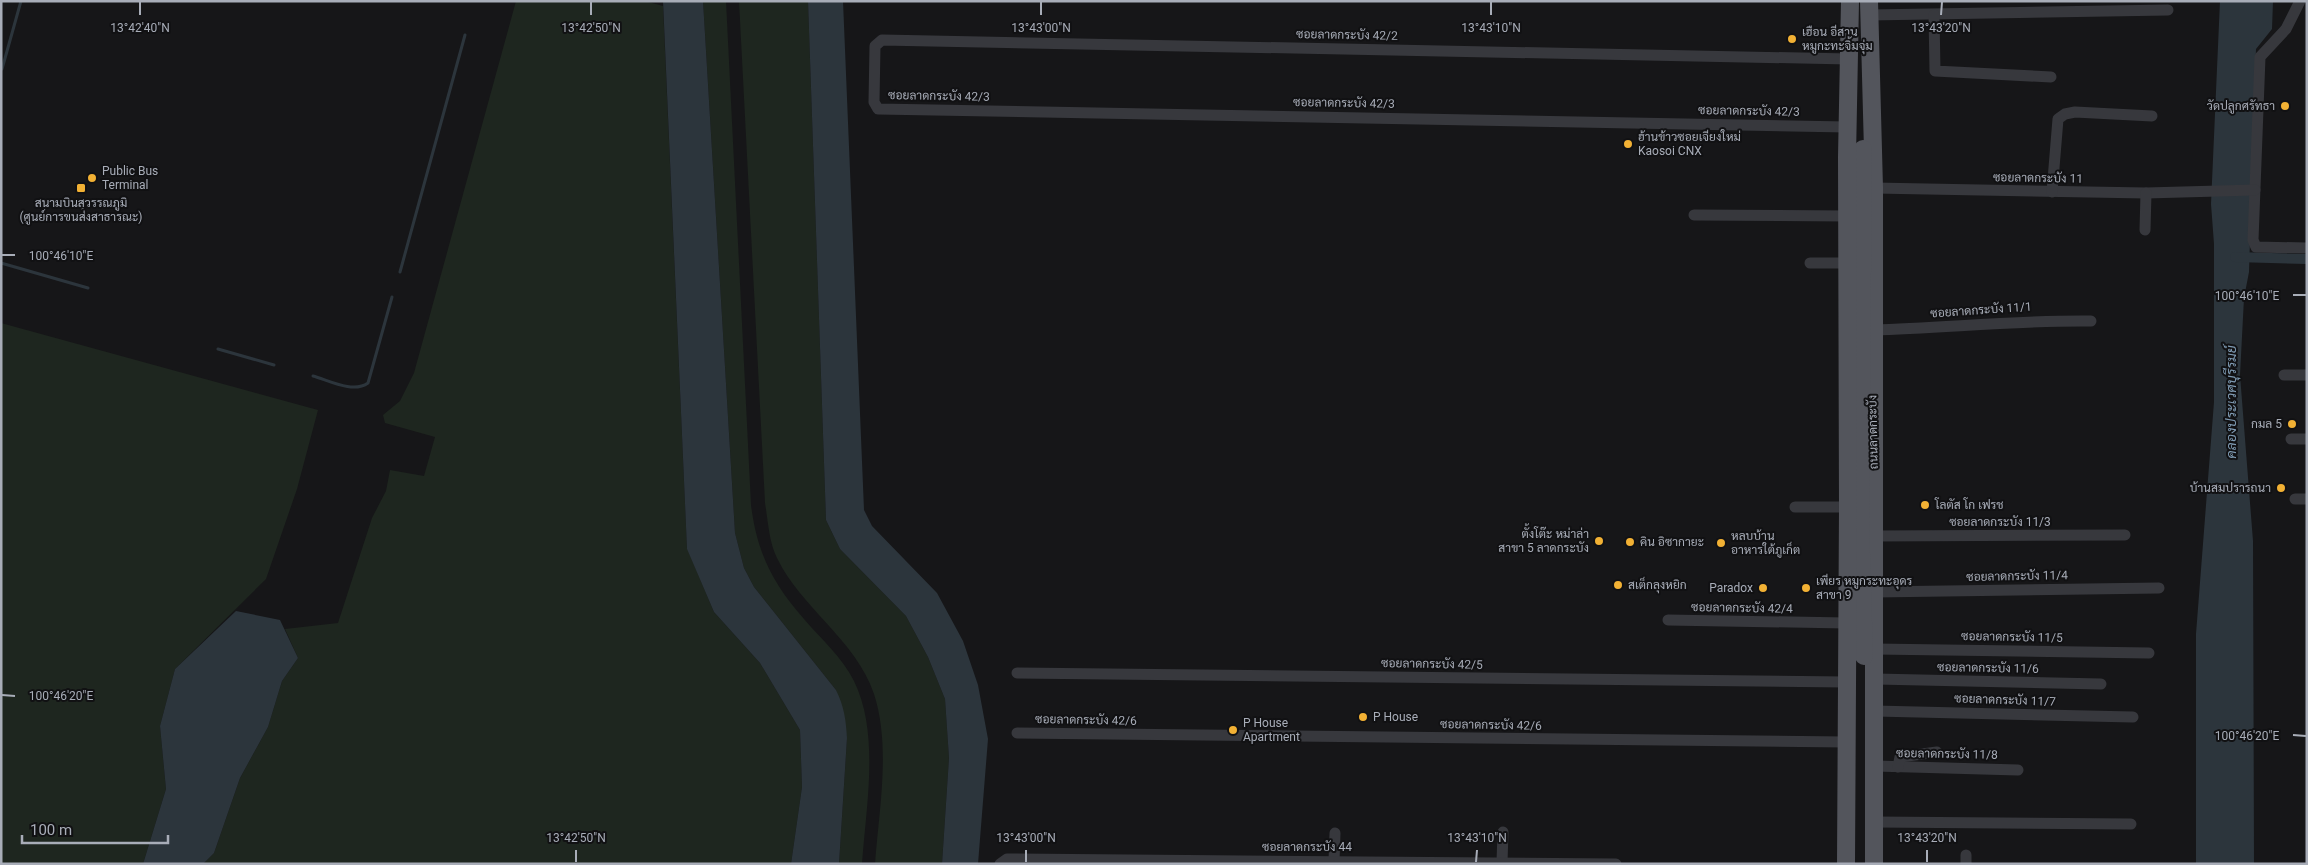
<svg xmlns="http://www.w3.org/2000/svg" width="2308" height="865" font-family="Roboto,Sarabun,sans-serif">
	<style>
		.green { fill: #1e261f }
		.water { fill: #2c353c }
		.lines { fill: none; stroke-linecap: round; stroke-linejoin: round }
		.stream { stroke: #2c353c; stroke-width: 3 }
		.canal { stroke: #2c353c; stroke-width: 10 }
		.minor { stroke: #37383d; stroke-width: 11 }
		.primary { stroke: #53555c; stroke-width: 18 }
		.ticks { fill: none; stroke: #a8adb8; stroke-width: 2 }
		.poi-dot { fill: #f2b134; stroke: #111113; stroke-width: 2 }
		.labels { text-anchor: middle; stroke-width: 4; stroke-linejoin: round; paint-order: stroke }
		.poi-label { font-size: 12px; fill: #a8adb8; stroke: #111113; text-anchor: start }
		.street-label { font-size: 12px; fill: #a8adb8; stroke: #111113 }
		.water-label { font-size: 14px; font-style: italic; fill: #7f9bb3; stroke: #111113 }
		.ticks-label { font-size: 12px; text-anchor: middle; fill: #a8adb8; stroke: #111113; stroke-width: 4; stroke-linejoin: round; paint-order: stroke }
	</style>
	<rect width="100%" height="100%" fill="#161618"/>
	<g class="green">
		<path d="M 516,1 L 645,1 L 663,6 L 687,548 L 714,612 L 760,663 L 800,730 L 802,787 L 791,864 L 203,864 L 214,853 L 240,778 L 268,727 L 282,681 L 298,658 L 285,629 L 338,623 L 372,518 L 386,491 L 390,470 L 424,476 L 435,437 L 385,423 L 383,415 L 400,401 L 414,373 Z"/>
		<path d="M 703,1 L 726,1 L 751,505 C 757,552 772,583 804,619 C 821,639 842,657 854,681 C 880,734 866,806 862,864 L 839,864 L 847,738 L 836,690 L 754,587 L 744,568 L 735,533 Z"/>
		<path d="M 739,1 L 808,1 L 826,520 L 840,549 L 906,616 L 928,657 L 945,699 L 949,758 L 942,864 L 875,864 C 879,809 891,747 874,694 C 856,640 801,608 777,558 C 769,542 768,521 765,503 Z"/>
		<path d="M 1,323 L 318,410 L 297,489 L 266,579 L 175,669 L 160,726 L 166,789 L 143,864 L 1,864 Z"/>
	</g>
	<g class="water">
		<path d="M 663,1 L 703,1 L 735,533 L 744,568 L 754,587 L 836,690 C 844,706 846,720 847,738 L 839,864 L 791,864 L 802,787 L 800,730 L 760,663 L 714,612 L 687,549 Z"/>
		<path d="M 808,1 L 843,1 L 864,510 L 872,526 L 937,593 L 963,641 L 978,685 L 988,739 L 978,864 L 942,864 L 949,758 L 945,699 L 928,657 L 906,616 L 840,549 L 826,520 Z"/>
		<path d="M 2220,1 L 2273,1 L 2272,29 L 2256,49 L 2249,272 L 2244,298 L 2240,375 L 2253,541 L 2254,864 L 2196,864 L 2196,634 L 2214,402 L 2214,244 L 2211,204 Z"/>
		<path d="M 236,611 L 280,620 L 298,658 L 282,681 L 268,727 L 240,778 L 214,853 L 203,864 L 143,864 L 166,789 L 160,726 L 175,669 Z"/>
	</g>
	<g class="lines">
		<g class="stream">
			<path d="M 2,69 L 21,1"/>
			<path d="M 1,263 L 88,288"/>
			<path d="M 400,272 L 465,35"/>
			<path d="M 218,349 L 274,365"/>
			<path d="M 313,376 C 328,380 353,394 368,383 L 392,297"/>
		</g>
		<path class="canal" d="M 2235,257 L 2307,259"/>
		<g class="minor">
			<path d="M 2300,1 L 2286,29 L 2260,57 L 2253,240 L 2256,247 L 2307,248"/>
			<path d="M 1869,15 L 2168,10"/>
			<path d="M 1934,15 L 1935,71 L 2051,77"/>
			<path d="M 1847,127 L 878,109 L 874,102 L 875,46 L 882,40 L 1849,59"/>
			<path d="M 1874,188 L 2146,193 L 2255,190"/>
			<path d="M 2052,192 L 2058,119 L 2065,114 L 2075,112 L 2152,116"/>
			<path d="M 1694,215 L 1847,216"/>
			<path d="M 2145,230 L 2146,193"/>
			<path d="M 1810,263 L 1847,263"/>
			<path d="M 1873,330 C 1946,328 2018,320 2091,321"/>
			<path d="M 2284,375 L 2307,375"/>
			<path d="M 2291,439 L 2307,439"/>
			<path d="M 2295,499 L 2307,499"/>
			<path d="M 1795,507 L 1848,507"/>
			<path d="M 1875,536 L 2125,535"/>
			<path d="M 1875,592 L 2159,588"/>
			<path d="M 1668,620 L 1846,623"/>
			<path d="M 1875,649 L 2149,653"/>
			<path d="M 1017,673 L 1846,682"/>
			<path d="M 1876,679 L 2101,684"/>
			<path d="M 1875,711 L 2133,717"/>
			<path d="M 1017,733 L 1846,742"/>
			<path d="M 1875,766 L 2018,770"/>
			<path d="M 1898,767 L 1900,757 L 1937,752"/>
			<path d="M 1875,822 L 2131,824"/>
			<path d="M 1334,861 L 1335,833"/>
			<path d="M 1502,862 L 1503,832"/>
			<path d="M 1000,864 L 1007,859 L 1616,864"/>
			<path d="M 1966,864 L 1966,855"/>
		</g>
		<g class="primary">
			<path d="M 1869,1 L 1874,188 L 1874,864"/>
			<path d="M 1863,149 L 1860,520 L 1864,656"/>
			<path d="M 1846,864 L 1848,507 L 1847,157 L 1850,1"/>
		</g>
	</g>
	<path class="ticks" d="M 140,15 L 140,2M 591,15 L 591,2M 1041,15 L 1041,2M 1491,15 L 1491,2M 1941,15 L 1942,2M 2,255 L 15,255M 2293,295 L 2306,295M 2,695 L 15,696M 2293,735 L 2306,736M 576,862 L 576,850M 1026,862 L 1026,850M 1476,862 L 1477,850M 1927,862 L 1927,850"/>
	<g class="poi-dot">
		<circle cx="1792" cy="39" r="5"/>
		<circle cx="2285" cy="106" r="5"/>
		<circle cx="1628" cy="144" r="5"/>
		<circle cx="92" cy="178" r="5"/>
		<rect x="76" y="183" width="10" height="10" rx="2.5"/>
		<circle cx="2292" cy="424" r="5"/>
		<circle cx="2281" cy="488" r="5"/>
		<circle cx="1925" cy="505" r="5"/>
		<circle cx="1599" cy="541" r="5"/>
		<circle cx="1630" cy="542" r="5"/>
		<circle cx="1721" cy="543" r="5"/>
		<circle cx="1618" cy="585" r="5"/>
		<circle cx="1763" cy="588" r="5"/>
		<circle cx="1806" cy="588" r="5"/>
		<circle cx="1363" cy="717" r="5"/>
		<circle cx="1233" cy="730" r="5"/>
	</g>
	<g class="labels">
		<g class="poi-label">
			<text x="1802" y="36">เฮือน อีสาน<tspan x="1802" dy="14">หมูกะทะจิ้มจุ่ม</tspan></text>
			<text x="2275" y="110" text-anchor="end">วัดปลูกศรัทธา</text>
			<text x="1638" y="141">ฮ้านข้าวซอยเจียงใหม่<tspan x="1638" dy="14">Kaosoi CNX</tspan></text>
			<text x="102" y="175">Public Bus<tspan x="102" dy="14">Terminal</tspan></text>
			<text x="81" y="207" text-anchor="middle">สนามบินสุวรรณภูมิ<tspan x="81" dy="14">(ศูนย์การขนส่งสาธารณะ)</tspan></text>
			<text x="2282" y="428" text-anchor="end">กมล 5</text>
			<text x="2271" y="492" text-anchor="end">บ้านสมปรารถนา</text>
			<text x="1935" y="509">โลตัส โก เฟรช</text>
			<text x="1589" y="538" text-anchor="end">ตั้งโต๊ะ หม่าล่า<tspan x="1589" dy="14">สาขา 5 ลาดกระบัง</tspan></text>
			<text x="1731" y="540">หลบบ้าน<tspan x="1731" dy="14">อาหารใต้ภูเก็ต</tspan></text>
			<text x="1640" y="546">คิน อิซากายะ</text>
			<text x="1816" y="585">เพียร หมูกระทะอุดร<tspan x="1816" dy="14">สาขา 9</tspan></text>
			<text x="1628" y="589">สเต็กลุงหยิก</text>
			<text x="1753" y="592" text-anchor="end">Paradox</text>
			<text x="1373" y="721">P House</text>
			<text x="1243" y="727">P House<tspan x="1243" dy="14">Apartment</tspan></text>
		</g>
		<g class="street-label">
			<text transform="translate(1347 35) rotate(1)" y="4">ซอยลาดกระบัง 42/2</text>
			<text transform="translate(939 96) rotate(1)" y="4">ซอยลาดกระบัง 42/3</text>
			<text transform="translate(1344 103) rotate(1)" y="4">ซอยลาดกระบัง 42/3</text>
			<text transform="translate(1749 111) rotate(1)" y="4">ซอยลาดกระบัง 42/3</text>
			<text transform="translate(2038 178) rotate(1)" y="4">ซอยลาดกระบัง 11</text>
			<text transform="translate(1981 310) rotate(-4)" y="4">ซอยลาดกระบัง 11/1</text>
			<text transform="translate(1873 432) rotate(-91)" y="4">ถนนลาดกระบัง</text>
			<text x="2000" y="526">ซอยลาดกระบัง 11/3</text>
			<text transform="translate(2017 576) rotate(-1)" y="4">ซอยลาดกระบัง 11/4</text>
			<text transform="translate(1742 608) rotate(1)" y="4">ซอยลาดกระบัง 42/4</text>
			<text transform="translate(2012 637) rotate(1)" y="4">ซอยลาดกระบัง 11/5</text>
			<text transform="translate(1432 664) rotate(1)" y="4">ซอยลาดกระบัง 42/5</text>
			<text transform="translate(1988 668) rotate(1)" y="4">ซอยลาดกระบัง 11/6</text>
			<text transform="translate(2005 700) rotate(2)" y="4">ซอยลาดกระบัง 11/7</text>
			<text transform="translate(1086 720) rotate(1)" y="4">ซอยลาดกระบัง 42/6</text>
			<text transform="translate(1491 725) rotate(1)" y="4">ซอยลาดกระบัง 42/6</text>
			<text transform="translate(1947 754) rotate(1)" y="4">ซอยลาดกระบัง 11/8</text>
			<text x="1307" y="851">ซอยลาดกระบัง 44</text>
		</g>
		<g class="water-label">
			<text transform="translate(2231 402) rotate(-90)" y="5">คลองประเวศบุรีรมย์</text>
		</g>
	</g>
	<g class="ticks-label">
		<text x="140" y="32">13°42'40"N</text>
		<text x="591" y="32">13°42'50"N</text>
		<text x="1041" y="32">13°43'00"N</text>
		<text x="1491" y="32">13°43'10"N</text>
		<text x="1941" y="32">13°43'20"N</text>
		<text x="61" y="260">100°46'10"E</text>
		<text x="2247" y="300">100°46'10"E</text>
		<text x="61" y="700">100°46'20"E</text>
		<text x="2247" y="740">100°46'20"E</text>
		<text x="576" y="842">13°42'50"N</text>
		<text x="1026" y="842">13°43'00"N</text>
		<text x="1477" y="842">13°43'10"N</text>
		<text x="1927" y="842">13°43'20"N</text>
	</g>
	<rect width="2308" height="865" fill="none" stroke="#a8adb8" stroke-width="5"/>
	<path d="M22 835v8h146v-8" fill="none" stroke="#a8adb8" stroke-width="2.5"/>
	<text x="30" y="835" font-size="15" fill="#a8adb8" stroke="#111113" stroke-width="4" paint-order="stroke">100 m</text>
</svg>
